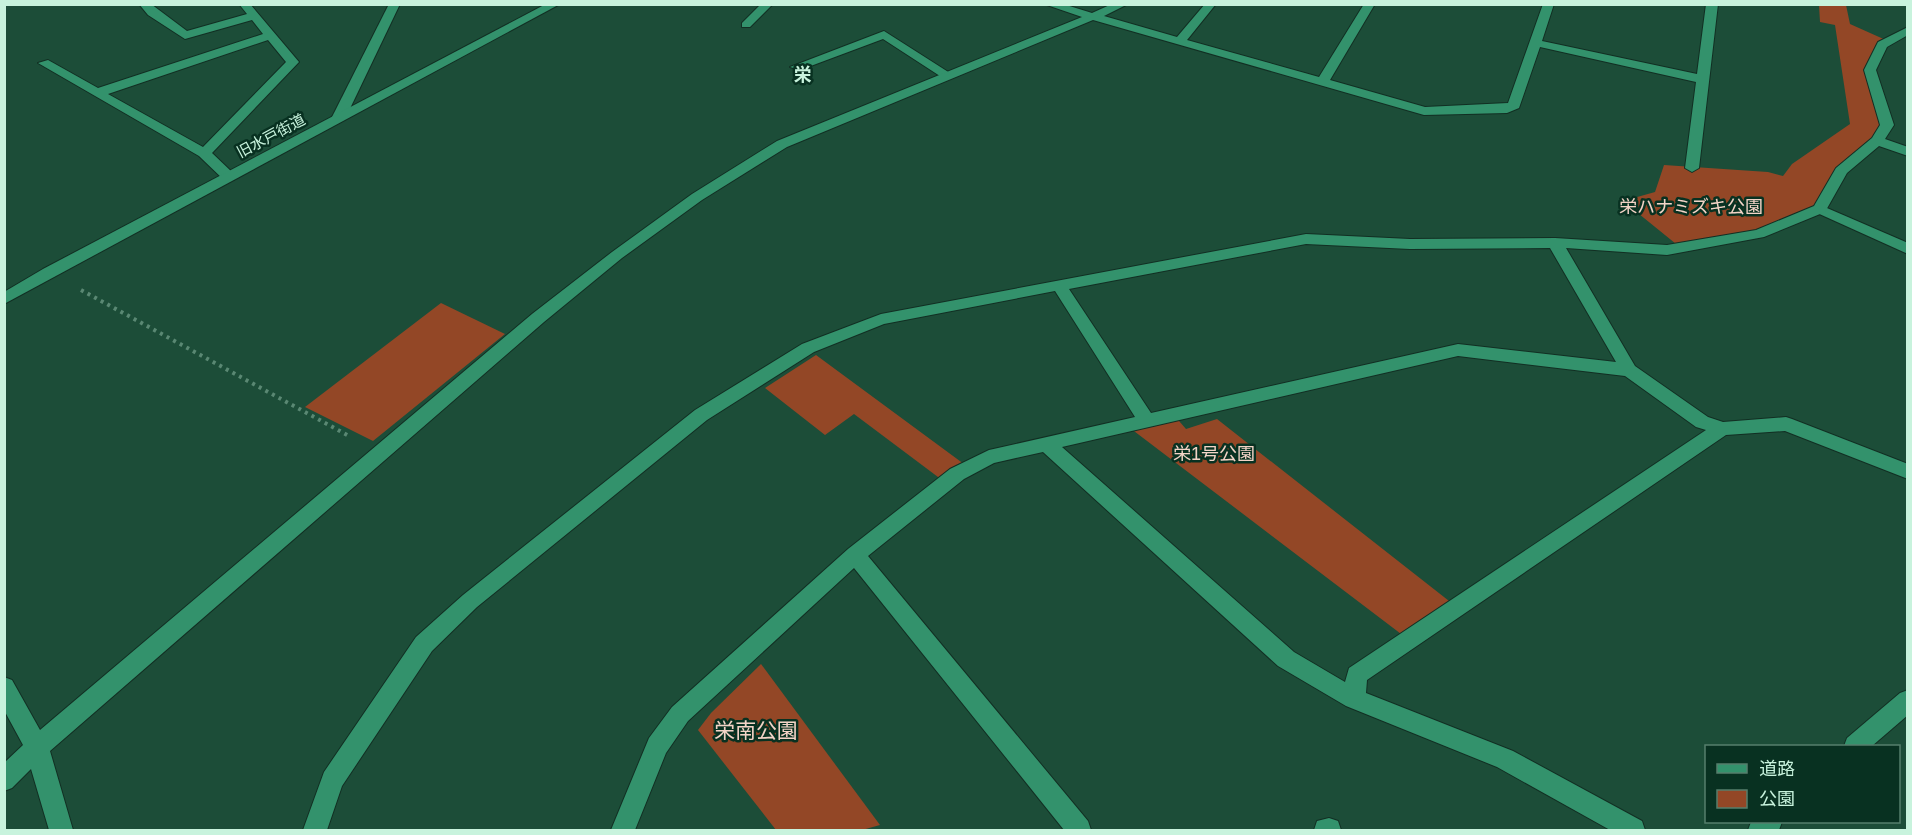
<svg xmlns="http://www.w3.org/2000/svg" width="1912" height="835" font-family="Arial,'Noto Sans JP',sans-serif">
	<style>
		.green { fill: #934726 }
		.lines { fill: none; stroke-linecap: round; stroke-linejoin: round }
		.service-casing { stroke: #122f23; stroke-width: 2 }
		.minor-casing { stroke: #122f23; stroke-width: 2 }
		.tertiary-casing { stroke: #122f23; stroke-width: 2 }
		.path { stroke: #5a8873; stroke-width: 4; stroke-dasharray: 3 4.5; stroke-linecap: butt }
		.service { fill: #33926c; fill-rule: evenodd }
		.minor { fill: #33926c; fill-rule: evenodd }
		.tertiary { fill: #33926c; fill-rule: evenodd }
		.labels { text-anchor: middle; stroke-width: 5; stroke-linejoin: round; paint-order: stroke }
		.far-street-label { font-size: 15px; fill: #c8f3dd; stroke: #083121 }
		.far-quarter-label { font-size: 18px; font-weight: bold; fill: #c8f3dd; stroke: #083121 }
		.park-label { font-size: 18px; fill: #f3d4c7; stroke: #083121 }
		.near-park-label { font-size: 21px; fill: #f3d4c7; stroke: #083121 }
	</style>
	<rect width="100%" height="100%" fill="#1c4d38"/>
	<g class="green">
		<path d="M 1819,5 L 1846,5 L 1850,24 L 1888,41 L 1870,70 L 1887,125 L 1841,171 L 1820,209 L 1759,234 L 1681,248 L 1623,201 L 1655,192 L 1664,165 L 1768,172 L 1783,176 L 1792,164 L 1850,124 L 1835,25 L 1820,22 Z"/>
		<path d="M 441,303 L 505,334 L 373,441 L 305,407 Z"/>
		<path d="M 816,355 L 968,467 L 946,483 L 854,414 L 825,435 L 765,388 Z"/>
		<path d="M 1173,414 L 1186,429 L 1217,419 L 1458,608 L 1409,640 L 1126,425 Z"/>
		<path d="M 761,664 L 880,825 L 862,830 L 776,830 L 698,730 L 711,713 Z"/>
	</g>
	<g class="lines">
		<g class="service-casing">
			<g id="service">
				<path d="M 139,4 L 151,4 L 187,31 L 247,14 L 239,4 L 250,4 L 299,62 L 212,153 L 234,174 L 234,180 L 224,180 L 199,156 L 38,63 L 48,60 L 98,88 L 263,34 L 252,20 L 185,39 L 148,15 ZM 268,40 L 286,62 L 203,147 L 108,94 Z"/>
				<path d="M 389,4 L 400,4 L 345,119 L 338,123 L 333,122 L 331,119 Z"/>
				<path d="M 761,4 L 773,4 L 750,27 L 742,27 L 742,23 Z"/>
				<path d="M 884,31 L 953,75 L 951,78 L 943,78 L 883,39 L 800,70 L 790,67 Z"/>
				<path d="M 1820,205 L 1908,243 L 1908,254 L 1815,212 L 1813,209 L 1815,206 Z"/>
			</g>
		</g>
		<g class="minor-casing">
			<g id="minor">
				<path d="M 1044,4 L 1063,4 L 1092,13 L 1112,4 L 1128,4 L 1104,16 L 1177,37 L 1205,4 L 1216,4 L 1187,40 L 1319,77 L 1364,4 L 1375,4 L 1330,80 L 1425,107 L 1508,103 L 1543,4 L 1554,4 L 1542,41 L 1697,74 L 1706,4 L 1718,4 L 1699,168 L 1692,172 L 1685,168 L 1696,82 L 1540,47 L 1519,108 L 1507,113 L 1424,115 L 1093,20 L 787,147 L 702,200 L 622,258 L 544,322 L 50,751 L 73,830 L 49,830 L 31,769 L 12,788 L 4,791 L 4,763 L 23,745 L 4,710 L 4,677 L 12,680 L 40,730 L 532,314 L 612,252 L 692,194 L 777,141 L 1082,17 Z"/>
				<path d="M 1908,27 L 1908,35 L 1887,47 L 1876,70 L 1894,125 L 1885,139 L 1908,147 L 1908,156 L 1879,146 L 1847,173 L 1825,212 L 1764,237 L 1667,255 L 1566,248 L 1635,366 L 1708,417 L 1723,422 L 1786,417 L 1792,419 L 1908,464 L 1908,479 L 1785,431 L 1726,435 L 1367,680 L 1366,693 L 1513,751 L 1642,821 L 1645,830 L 1610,830 L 1497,767 L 1346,706 L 1278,666 L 1043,452 L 994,463 L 964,479 L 868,556 L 1088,821 L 1091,830 L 1064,830 L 854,568 L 688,721 L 666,753 L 635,830 L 611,830 L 649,738 L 672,707 L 848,549 L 950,469 L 989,450 L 1135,417 L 1055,291 L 884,324 L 814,352 L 707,420 L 477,607 L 432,651 L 342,786 L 327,830 L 303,830 L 324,772 L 416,637 L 463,595 L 695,410 L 802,344 L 881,314 L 1306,234 L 1410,239 L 1555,238 L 1667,245 L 1756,230 L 1814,206 L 1836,168 L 1872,138 L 1880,125 L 1864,70 L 1878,42 ZM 1306,244 L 1410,249 L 1550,248 L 1616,362 L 1458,344 L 1151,413 L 1069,289 ZM 1458,356 L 1625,376 L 1696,427 L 1706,430 L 1349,668 L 1345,682 L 1294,652 L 1062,447 Z"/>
				<path d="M 1908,690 L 1908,715 L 1872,746 L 1844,746 L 1847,738 L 1900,693 Z"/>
				<path d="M 1329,818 L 1338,821 L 1341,830 L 1314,830 L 1317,821 Z"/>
				<path d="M 1751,822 L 1782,822 L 1779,830 L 1748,830 Z"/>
			</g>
		</g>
		<g class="tertiary-casing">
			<path id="tertiary" d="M 546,4 L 560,4 L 4,304 L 4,292 L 43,269 Z"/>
		</g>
		<path class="path" d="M 81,290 L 349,436"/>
		<use href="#service" class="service"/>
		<use href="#minor" class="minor"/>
		<use href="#tertiary" class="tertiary"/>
	</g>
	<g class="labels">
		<g class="far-street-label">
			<text transform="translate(271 136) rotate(-28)" y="5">旧水戸街道</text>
		</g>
		<g class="far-quarter-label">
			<text x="803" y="81">栄</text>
		</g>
		<g class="park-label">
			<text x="1691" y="213">栄ハナミズキ公園</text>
			<text x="1214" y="460">栄1号公園</text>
		</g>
		<g class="near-park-label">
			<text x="756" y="738">栄南公園</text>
		</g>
	</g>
	<rect width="1912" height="835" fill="none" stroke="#c8f3dd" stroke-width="12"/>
	<rect x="1705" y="745" width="195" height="78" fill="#083121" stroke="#557f6c" stroke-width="1.5"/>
	<rect x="1717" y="764" width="30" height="9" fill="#33926c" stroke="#557f6c" stroke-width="1.5"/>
	<text x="1759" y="775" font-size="18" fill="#c8f3dd">道路</text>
	<rect x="1717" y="790" width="30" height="18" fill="#934726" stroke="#557f6c" stroke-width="1.5"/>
	<text x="1759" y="805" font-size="18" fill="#c8f3dd">公園</text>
</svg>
